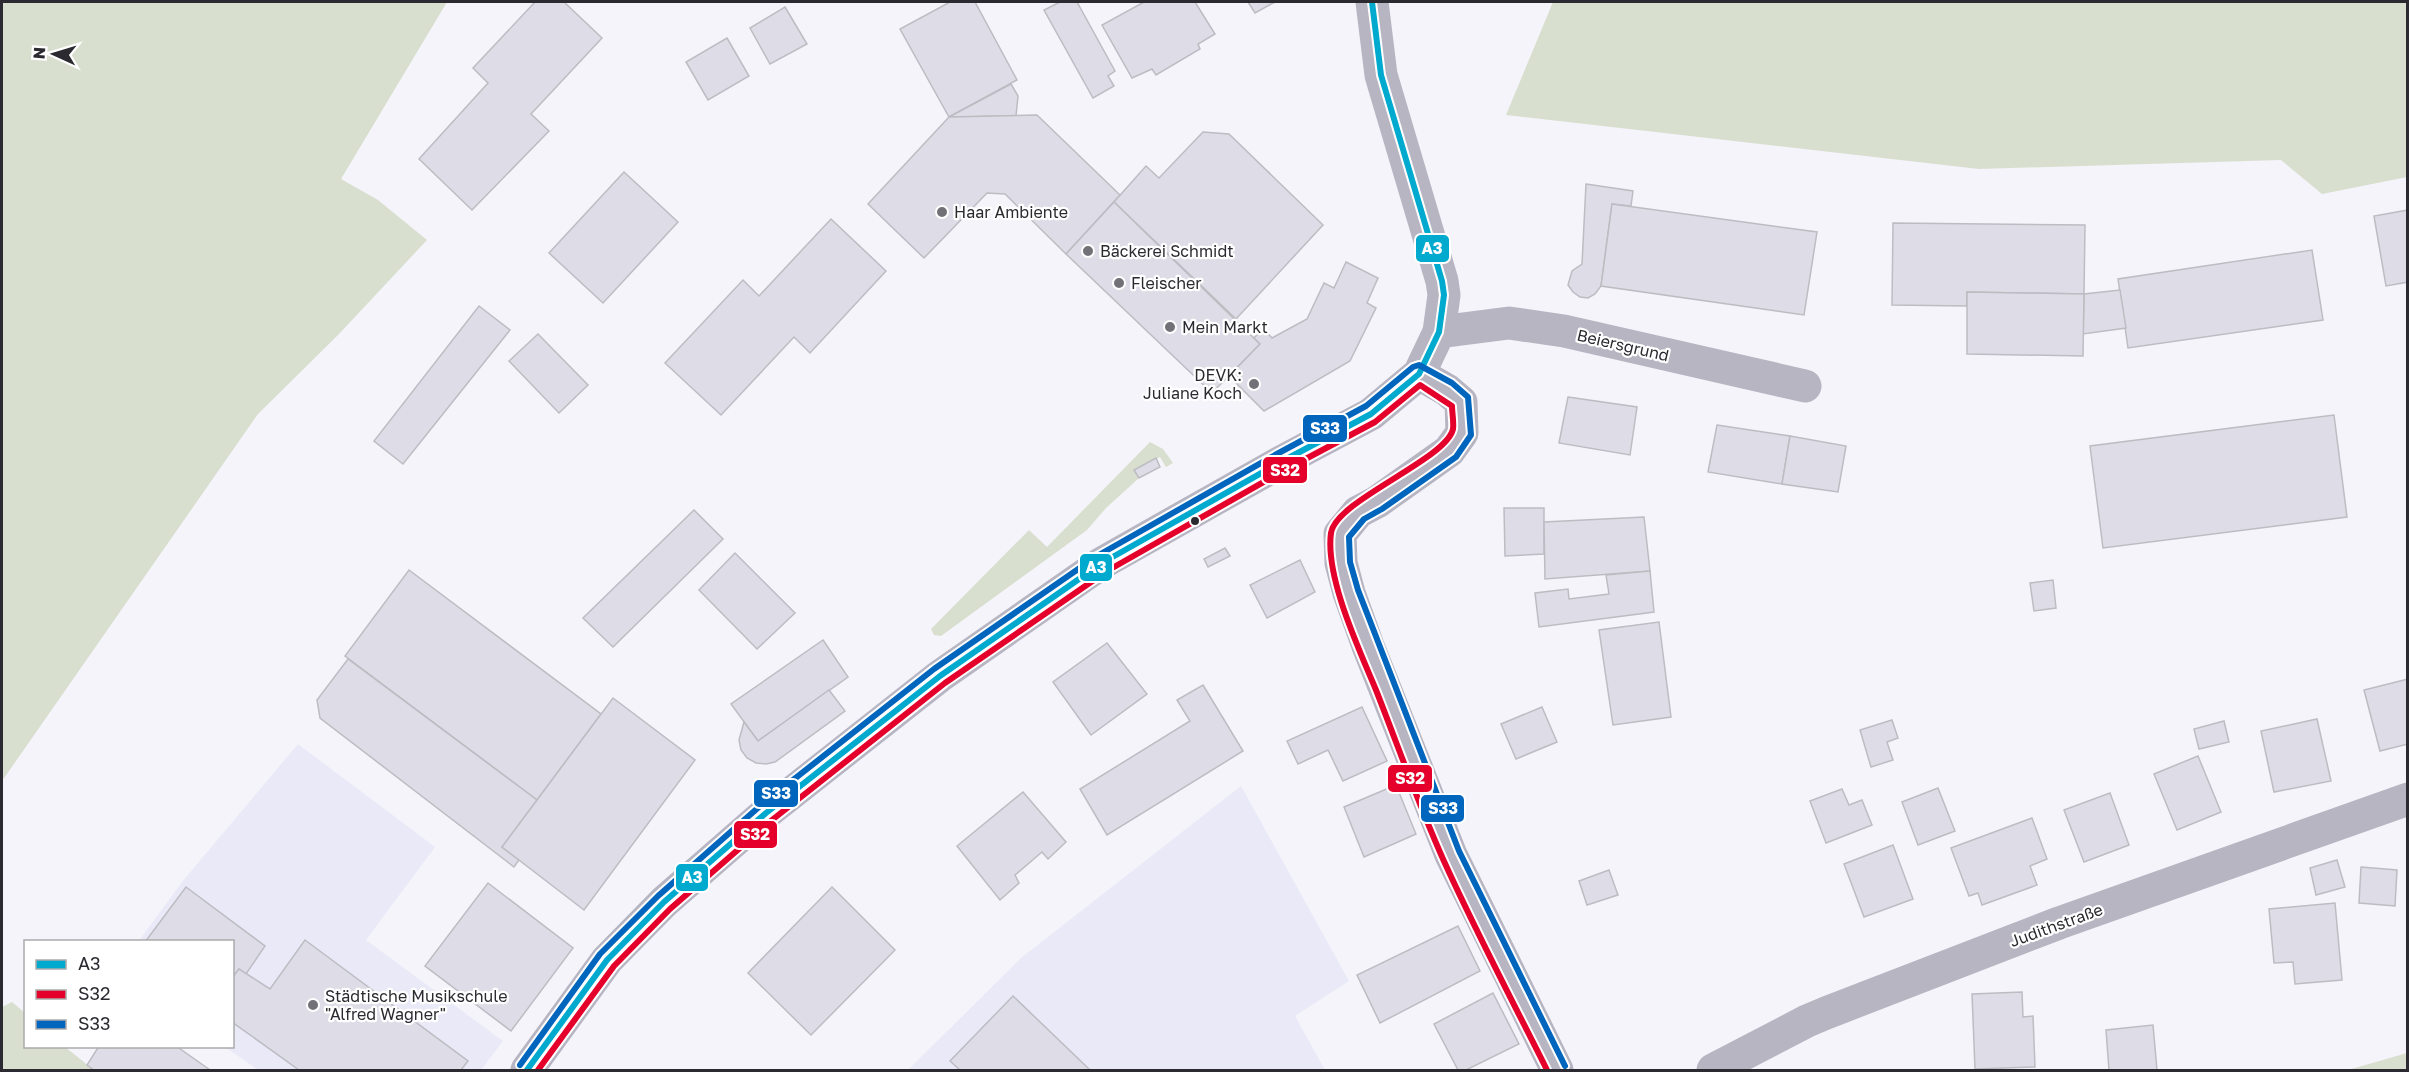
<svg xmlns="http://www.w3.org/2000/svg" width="2409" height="1072" font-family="'Golos Text',sans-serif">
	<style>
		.built { fill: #eae9f7 }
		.green { fill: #d8dfce }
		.building { fill: #dedde7; stroke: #bcbcc2; stroke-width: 1.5 }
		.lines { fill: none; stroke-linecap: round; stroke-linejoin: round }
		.minor { stroke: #b7b5c2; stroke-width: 33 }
		.bus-1-casing { stroke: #fff; stroke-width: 10 }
		.bus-2-casing { stroke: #fff; stroke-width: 10 }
		.bus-3-casing { stroke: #fff; stroke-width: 10 }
		.bus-1 { stroke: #00a9ce; stroke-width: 6 }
		.bus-2 { stroke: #e4002b; stroke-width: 6 }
		.bus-3 { stroke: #0065bd; stroke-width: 6 }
		.poi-dot { fill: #717177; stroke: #fff; stroke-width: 2 }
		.bus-dot { fill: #2a2a30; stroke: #fff; stroke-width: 2 }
		.labels { text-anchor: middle; stroke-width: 4.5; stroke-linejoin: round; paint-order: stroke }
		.poi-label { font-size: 16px; fill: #2a2a30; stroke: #fff; text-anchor: start }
		.street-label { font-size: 16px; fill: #2a2a30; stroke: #fff }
		.line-badge { stroke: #fff; stroke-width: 2 }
		.badge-label { font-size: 16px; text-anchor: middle; font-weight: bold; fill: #fff }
	</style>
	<rect width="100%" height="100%" fill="#f4f4fa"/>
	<g class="built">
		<path d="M 298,744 L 435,847 L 366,940 L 503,1041 L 481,1070 L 258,1070 L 225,1047 L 232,1046 L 232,942 L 138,942 L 182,882 Z"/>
		<path d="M 1241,786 L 1349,981 L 1295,1016 L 1325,1070 L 908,1070 L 1021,958 Z"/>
	</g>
	<g class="green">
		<path d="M 2,2 L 447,2 L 341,179 L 378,200 L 427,240 L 338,335 L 258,414 L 2,781 Z"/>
		<path d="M 1553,2 L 2407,2 L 2407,177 L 2322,194 L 2281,160 L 1979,169 L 1506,115 Z"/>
		<path d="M 1150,442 L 1163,449 L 1173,463 L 1166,467 L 1160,457 L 1135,470 L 1139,478 L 1106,508 L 1087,530 L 941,636 L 934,635 L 931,629 L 1029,530 L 1047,547 Z"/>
		<path d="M 12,1002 L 25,1013 L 26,1046 L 65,1047 L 94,1070 L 2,1070 L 2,1007 Z"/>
		<path d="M 2407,1053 L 2407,1070 L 2348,1070 Z"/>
	</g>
	<g class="building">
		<path d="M 535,2 L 564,2 L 602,38 L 531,114 L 549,131 L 472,210 L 419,159 L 488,83 L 473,68 Z"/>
		<path d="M 950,2 L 975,2 L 1017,80 L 949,117 L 900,29 Z"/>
		<path d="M 1060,2 L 1077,2 L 1115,71 L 1108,76 L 1114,86 L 1093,98 L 1044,10 Z"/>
		<path d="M 1144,2 L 1195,2 L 1215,34 L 1198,44 L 1200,49 L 1156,75 L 1152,69 L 1132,78 L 1102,25 Z"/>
		<path d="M 1248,2 L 1275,2 L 1255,13 Z"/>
		<path d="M 785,7 L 807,44 L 770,64 L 750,28 Z"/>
		<path d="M 727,38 L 749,76 L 708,100 L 686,62 Z"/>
		<path d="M 1011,84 L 1018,96 L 1016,116 L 949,117 Z"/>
		<path d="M 1037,115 L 1120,195 L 1066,254 L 1005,194 L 987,193 L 924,258 L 868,204 L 949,117 Z"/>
		<path d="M 1203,132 L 1229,134 L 1323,225 L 1236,319 L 1114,202 L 1146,166 L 1159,178 Z"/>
		<path d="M 624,172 L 678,222 L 603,303 L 549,253 Z"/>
		<path d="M 1586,184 L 1633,191 L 1631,206 L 1612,204 L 1601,286 L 1595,294 L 1588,298 L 1580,297 L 1573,292 L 1568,285 L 1572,271 L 1582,264 Z"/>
		<path d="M 1114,202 L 1260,344 L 1212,393 L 1066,254 Z"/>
		<path d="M 1612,204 L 1817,232 L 1804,315 L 1601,286 Z"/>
		<path d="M 2408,210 L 2408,282 L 2386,286 L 2374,216 Z"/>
		<path d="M 831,219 L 886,271 L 810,353 L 794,337 L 721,415 L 665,363 L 743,280 L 759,296 Z"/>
		<path d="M 1893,223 L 2085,225 L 2084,294 L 1967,292 L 1967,306 L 1892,305 Z"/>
		<path d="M 2312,250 L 2323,320 L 2128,348 L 2118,279 Z"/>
		<path d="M 1346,262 L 1378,278 L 1367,303 L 1376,308 L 1350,361 L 1264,411 L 1229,376 L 1260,344 L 1254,338 L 1263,328 L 1272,338 L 1307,319 L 1324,283 L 1334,288 Z"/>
		<path d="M 2120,290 L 2126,328 L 2083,334 L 2084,294 Z"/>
		<path d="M 1967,292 L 2084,294 L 2083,356 L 1967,354 Z"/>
		<path d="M 479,306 L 510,330 L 403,464 L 374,441 Z"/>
		<path d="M 538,334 L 588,385 L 559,413 L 509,361 Z"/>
		<path d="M 1568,397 L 1637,407 L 1630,455 L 1559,443 Z"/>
		<path d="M 2334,415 L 2347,517 L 2103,548 L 2090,446 Z"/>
		<path d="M 1717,425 L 1790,436 L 1782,484 L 1708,472 Z"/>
		<path d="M 1790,436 L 1846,446 L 1838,492 L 1782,484 Z"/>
		<path d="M 1156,458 L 1160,467 L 1139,478 L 1134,470 Z"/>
		<path d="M 1504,508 L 1544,508 L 1544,554 L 1505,556 Z"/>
		<path d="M 694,510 L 723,539 L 613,647 L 583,618 Z"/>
		<path d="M 1644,517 L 1650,571 L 1545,579 L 1544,522 Z"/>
		<path d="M 1225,548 L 1230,556 L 1208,567 L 1204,559 Z"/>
		<path d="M 735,553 L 795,613 L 757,649 L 699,590 Z"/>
		<path d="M 1300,560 L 1315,592 L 1267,618 L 1250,585 Z"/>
		<path d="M 409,570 L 601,714 L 537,800 L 345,656 Z"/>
		<path d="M 1650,571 L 1654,612 L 1539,627 L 1535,593 L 1568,589 L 1569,599 L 1609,594 L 1606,575 Z"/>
		<path d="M 2053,580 L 2056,608 L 2034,611 L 2030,583 Z"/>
		<path d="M 1659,622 L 1671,717 L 1613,725 L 1599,630 Z"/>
		<path d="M 823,640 L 848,677 L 758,741 L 731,704 Z"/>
		<path d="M 1107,643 L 1147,694 L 1091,735 L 1053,682 Z"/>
		<path d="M 348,659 L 537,800 L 502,847 L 519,860 L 514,867 L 320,718 L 317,700 Z"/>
		<path d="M 2408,679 L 2408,744 L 2380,751 L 2364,690 Z"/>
		<path d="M 1203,685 L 1243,751 L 1107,835 L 1080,789 L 1190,721 L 1177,700 Z"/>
		<path d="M 829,690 L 845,711 L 775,762 L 766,764 L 756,763 L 747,758 L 741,750 L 739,740 L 744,722 L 758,741 Z"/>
		<path d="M 613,698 L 695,760 L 584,910 L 502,847 Z"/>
		<path d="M 1362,707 L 1387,761 L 1343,781 L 1328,750 L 1298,764 L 1287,741 Z"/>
		<path d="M 1542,707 L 1557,742 L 1516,759 L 1501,724 Z"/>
		<path d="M 2317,719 L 2331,781 L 2274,792 L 2261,731 Z"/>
		<path d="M 1892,720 L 1898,738 L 1887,742 L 1893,760 L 1871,767 L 1860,730 Z"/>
		<path d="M 2224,721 L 2229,742 L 2199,749 L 2194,729 Z"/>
		<path d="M 2198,756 L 2221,812 L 2177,830 L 2154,774 Z"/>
		<path d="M 1396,785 L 1416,834 L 1364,857 L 1344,807 Z"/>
		<path d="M 1938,788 L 1955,831 L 1918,845 L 1902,802 Z"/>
		<path d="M 1842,789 L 1849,805 L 1862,800 L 1872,825 L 1826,843 L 1810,801 Z"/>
		<path d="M 1023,792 L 1066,842 L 1048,859 L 1042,852 L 1015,875 L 1019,883 L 1000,900 L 957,846 Z"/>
		<path d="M 2110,793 L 2129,845 L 2084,862 L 2064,810 Z"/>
		<path d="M 2032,818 L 2047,859 L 2030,866 L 2037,885 L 1982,905 L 1978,893 L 1969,896 L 1951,848 Z"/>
		<path d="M 1893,845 L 1913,899 L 1864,917 L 1844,864 Z"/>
		<path d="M 2337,860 L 2345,887 L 2316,895 L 2310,868 Z"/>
		<path d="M 2361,867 L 2397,870 L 2395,906 L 2359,903 Z"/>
		<path d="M 1609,870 L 1618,895 L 1587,905 L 1579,881 Z"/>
		<path d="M 488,883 L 573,948 L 511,1031 L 425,966 Z"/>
		<path d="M 186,887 L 265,946 L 246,974 L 239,969 L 232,978 L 232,942 L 145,942 Z"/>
		<path d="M 832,887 L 895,950 L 811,1035 L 748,973 Z"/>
		<path d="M 2335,903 L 2342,980 L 2295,984 L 2293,962 L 2274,963 L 2269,909 Z"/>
		<path d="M 1458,926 L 1480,971 L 1380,1023 L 1357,975 Z"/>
		<path d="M 305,940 L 468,1061 L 461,1070 L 299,1070 L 232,1022 L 232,978 L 239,969 L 270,989 Z"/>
		<path d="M 2022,992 L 2023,1017 L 2033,1016 L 2035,1067 L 1975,1069 L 1972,994 Z"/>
		<path d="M 1493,993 L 1519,1044 L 1466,1070 L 1458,1070 L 1434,1024 Z"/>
		<path d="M 1013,996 L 1090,1070 L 960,1070 L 950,1061 Z"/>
		<path d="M 2153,1025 L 2157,1070 L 2109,1070 L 2106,1030 Z"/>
		<path d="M 99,1046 L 176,1046 L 210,1070 L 94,1070 L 87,1065 Z"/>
	</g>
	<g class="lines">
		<g class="minor">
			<path d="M 1439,332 L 1509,323 L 1564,331 L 1805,386"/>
			<path d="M 1419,374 L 1447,390 L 1461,402 L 1462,433 L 1449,451 L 1377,502 L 1358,512 L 1340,534 L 1341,563 L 1349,593 L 1368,646 L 1451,855 L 1557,1070"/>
			<path d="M 527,1070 L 607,960 L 664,902 L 766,813 L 940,676 L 1102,563 L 1279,463 L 1371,414 L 1419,374 L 1439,332 L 1444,295 L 1442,281 L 1381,75 L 1372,2"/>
			<path d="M 1713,1070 L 1807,1021 L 1826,1013 L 2059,923 L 2408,799"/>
		</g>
		<g class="bus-1-casing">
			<path id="bus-1" d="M 527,1070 L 607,960 L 664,902 L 766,813 L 940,676 L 1102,563 L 1279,463 L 1371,414 L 1419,374 L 1439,332 L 1444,295 L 1442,281 L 1381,75 L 1372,2"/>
		</g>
		<g class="bus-2-casing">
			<path id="bus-2" d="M 538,1070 L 614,966 L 670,909 L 772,820 L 945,683 L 1107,571 L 1283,471 L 1375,422 L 1420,385 L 1452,406 C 1452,413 1454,422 1453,429 C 1446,460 1336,500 1331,533 C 1325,577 1359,649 1376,690 C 1398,746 1418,803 1443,859 C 1475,930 1512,1000 1547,1070"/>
		</g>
		<g class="bus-3-casing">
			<path id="bus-3" d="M 520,1065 L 600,954 L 658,896 L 760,806 L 934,669 L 1097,556 L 1275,455 L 1366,406 L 1413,367 L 1419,365 L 1452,383 L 1468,397 L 1471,435 L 1456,457 L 1382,509 L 1364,519 L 1349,537 L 1350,562 L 1358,590 L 1459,851 L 1565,1066"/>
		</g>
		<use href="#bus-1" class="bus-1"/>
		<use href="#bus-2" class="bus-2"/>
		<use href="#bus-3" class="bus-3"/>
	</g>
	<g class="poi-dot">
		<circle cx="942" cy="212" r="6"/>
		<circle cx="1088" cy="251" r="6"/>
		<circle cx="1119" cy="283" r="6"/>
		<circle cx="1170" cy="327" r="6"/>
		<circle cx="1254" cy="384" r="6"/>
		<circle cx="313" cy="1005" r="6"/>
	</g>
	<circle class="bus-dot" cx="1195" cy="521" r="5"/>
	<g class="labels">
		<g class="poi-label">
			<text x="954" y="218">Haar Ambiente</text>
			<text x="1100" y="257">Bäckerei Schmidt</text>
			<text x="1131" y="289">Fleischer</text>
			<text x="1182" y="333">Mein Markt</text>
			<text x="1242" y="381" text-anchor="end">DEVK:<tspan x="1242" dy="18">Juliane Koch</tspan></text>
			<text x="325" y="1002">Städtische Musikschule<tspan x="325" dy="18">"Alfred Wagner"</tspan></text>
		</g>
		<g class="street-label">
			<text transform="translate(1623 345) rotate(13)" y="6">Beiersgrund</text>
			<text transform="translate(2056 925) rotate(-20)" y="6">Judithstraße</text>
		</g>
	</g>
	<g class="line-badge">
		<rect x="1415" y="234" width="35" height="29" rx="6" fill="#00a9ce"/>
		<rect x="1302" y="414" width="46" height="29" rx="6" fill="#0065bd"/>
		<rect x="1262" y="456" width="46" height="28" rx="6" fill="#e4002b"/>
		<rect x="1079" y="553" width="34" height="29" rx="6" fill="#00a9ce"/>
		<rect x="1387" y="764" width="46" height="29" rx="6" fill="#e4002b"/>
		<rect x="753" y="779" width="46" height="29" rx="6" fill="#0065bd"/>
		<rect x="1420" y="794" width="45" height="29" rx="6" fill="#0065bd"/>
		<rect x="733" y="820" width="45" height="29" rx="6" fill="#e4002b"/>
		<rect x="675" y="863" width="34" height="29" rx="6" fill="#00a9ce"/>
	</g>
	<g class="badge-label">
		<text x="1432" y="254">A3</text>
		<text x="1325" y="434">S33</text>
		<text x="1285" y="476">S32</text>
		<text x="1096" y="573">A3</text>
		<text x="1410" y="784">S32</text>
		<text x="776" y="799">S33</text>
		<text x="1443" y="814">S33</text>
		<text x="755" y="840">S32</text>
		<text x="692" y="883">A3</text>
	</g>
	<rect width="2409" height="1072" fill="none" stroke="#2a2a30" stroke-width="6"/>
	<rect x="24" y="940" width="210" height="108" fill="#ffffff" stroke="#aaaaac" stroke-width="1.5"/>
	<rect x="36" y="960" width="30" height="9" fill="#00a9ce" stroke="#aaaaac" stroke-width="1.5"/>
	<text x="78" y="970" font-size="18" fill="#2a2a30">A3</text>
	<rect x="36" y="990" width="30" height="9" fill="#e4002b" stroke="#aaaaac" stroke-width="1.5"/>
	<text x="78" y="1000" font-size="18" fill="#2a2a30">S32</text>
	<rect x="36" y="1020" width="30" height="9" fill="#0065bd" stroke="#aaaaac" stroke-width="1.5"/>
	<text x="78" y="1030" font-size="18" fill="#2a2a30">S33</text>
	<g transform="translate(54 54) rotate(274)" stroke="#ffffff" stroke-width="4.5" paint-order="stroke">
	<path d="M0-4.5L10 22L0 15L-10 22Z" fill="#2a2a30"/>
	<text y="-9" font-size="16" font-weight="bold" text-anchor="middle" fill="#2a2a30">N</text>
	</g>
</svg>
